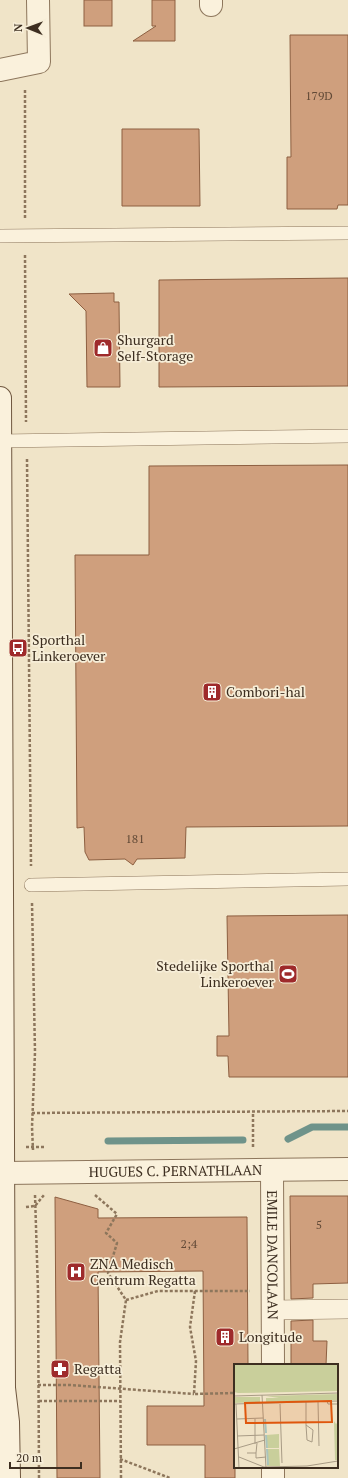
<svg xmlns="http://www.w3.org/2000/svg" width="348" height="1478" font-family="'PT Serif',serif">
	<style>
		.lines { fill: none; stroke-linecap: round; stroke-linejoin: round }
		.stream { stroke: #6f938a; stroke-width: 7 }
		.building { fill: #cf9f7d; stroke: #8d5f41 }
		.service-casing { stroke: #8d765c; stroke-width: 14 }
		.pedestrian-casing { stroke: #8d765c; stroke-width: 20 }
		.minor-casing { stroke: #8d765c; stroke-width: 24 }
		.secondary-casing { stroke: #6f573f; stroke-width: 24 }
		.path { stroke: #8d765c; stroke-width: 2.5; stroke-dasharray: 3 2; stroke-linecap: butt }
		.service { stroke: #faf1dc; stroke-width: 13 }
		.pedestrian { stroke: #faf1dc; stroke-width: 19 }
		.minor { stroke: #faf1dc; stroke-width: 22 }
		.secondary { stroke: #faf1dc; stroke-width: 22 }
		.labels { text-anchor: middle; stroke-width: 3.5; stroke-linejoin: round; paint-order: stroke }
		.number-label { font-size: 12px; fill: #624a37 }
		.poi-label { font-size: 14px; fill: #3d2e20; stroke: #f7eed8; text-anchor: start }
		.street-label { font-size: 14px; fill: #3d2e20; stroke: #f7eed8 }
		.inset-river { fill: none; stroke: #a9c4bc; stroke-width: 2 }
		.inset-road { fill: none; stroke: #a89b85; stroke-width: 1 }
		.view { fill: #df570d; fill-opacity: 0.15; stroke: #df570d; stroke-width: 2 }
		.inset-edge { fill: none; stroke: #3d2e20; stroke-width: 2 }
	</style>
	<rect width="100%" height="100%" fill="#f0e4c8"/>
	<g class="lines">
		<g class="stream">
			<path d="M 288,1139 L 312,1127 L 348,1127"/>
			<path d="M 108,1141 L 243,1140"/>
		</g>
	</g>
	<g class="building">
		<rect x="84" y="0" width="28" height="26"/>
		<path d="M 152,0 L 175,0 L 175,41 L 133,41 L 156,26 L 152,26 Z"/>
		<path d="M 290,35 L 348,35 L 348,205 L 338,205 L 337,209 L 287,209 L 287,157 L 291,157 Z"/>
		<path d="M 122,129 L 199,129 L 200,206 L 122,206 Z"/>
		<path d="M 348,278 L 348,386 L 159,387 L 159,280 Z"/>
		<path d="M 114,293 L 114,302 L 119,302 L 120,387 L 87,387 L 86,311 L 69,294 Z"/>
		<path d="M 348,465 L 348,826 L 186,827 L 185,858 L 137,859 L 133,865 L 125,859 L 89,860 L 85,852 L 84,827 L 77,828 L 75,555 L 149,555 L 149,466 Z"/>
		<path d="M 348,915 L 348,1077 L 229,1077 L 228,1056 L 217,1056 L 217,1036 L 229,1036 L 227,916 Z"/>
		<path d="M 290,1196 L 348,1196 L 348,1283 L 313,1284 L 313,1298 L 291,1299 Z"/>
		<path d="M 55,1197 L 98,1209 L 98,1218 L 247,1217 L 248,1365 L 235,1365 L 235,1478 L 205,1478 L 205,1445 L 147,1445 L 147,1406 L 204,1406 L 203,1271 L 98,1272 L 100,1478 L 57,1478 Z"/>
		<path d="M 313,1320 L 313,1341 L 327,1341 L 326,1365 L 291,1365 L 291,1321 Z"/>
	</g>
	<g class="lines">
		<g class="service-casing">
			<g id="service">
				<path d="M 0,236 L 348,233"/>
				<path d="M 0,441 L 348,436"/>
				<path d="M 31,885 L 348,879"/>
			</g>
		</g>
		<g class="pedestrian-casing">
			<path id="pedestrian" d="M 273,1310 L 348,1309"/>
		</g>
		<g class="minor-casing">
			<g id="minor">
				<path d="M 211,0 L 211,5"/>
				<path d="M 0,70 L 39,62 L 38,0"/>
				<path id="s1" d="M 272,1170 L 273,1365"/>
				<path id="s2" d="M 0,1171 L 4,1173 L 348,1169"/>
				<path d="M 273,1467 L 273,1478"/>
			</g>
		</g>
		<g class="secondary-casing">
			<path id="secondary" d="M 0,398 L 4,1388 L 8,1422 L 9,1478"/>
		</g>
		<g class="path">
			<path d="M 25,218 L 25,89"/>
			<path d="M 25,255 L 26,422"/>
			<path d="M 27,459 L 31,866"/>
			<path d="M 32,903 L 35,1052 L 32,1127 L 33,1150"/>
			<path d="M 32,1113 L 348,1111"/>
			<path d="M 26,1147 L 45,1147"/>
			<path d="M 253,1147 L 253,1112"/>
			<path d="M 35,1195 L 38,1291 L 39,1478"/>
			<path d="M 95,1195 L 117,1214 L 106,1233 L 117,1243 L 108,1273 L 126,1300 L 120,1342 L 121,1478"/>
			<path d="M 26,1207 L 35,1206 L 44,1195"/>
			<path d="M 195,1291 L 190,1327 L 196,1361 L 194,1394 L 235,1393"/>
			<path d="M 126,1300 L 158,1291 L 250,1291"/>
			<path d="M 38,1385 L 70,1385 L 194,1394"/>
			<path d="M 39,1401 L 120,1401"/>
			<path d="M 120,1459 L 170,1478"/>
		</g>
		<use href="#service" class="service"/>
		<use href="#pedestrian" class="pedestrian"/>
		<use href="#minor" class="minor"/>
		<use href="#secondary" class="secondary"/>
	</g>
	<defs>
		<g id="shop-square" transform="scale(1)"><rect x="-9" y="-9" width="18" height="18" rx="4" fill="#9e2a2b" stroke="#f7eed8"/><path d="M-5-2.5h2.3a2.7 3.5 0 0 1 5.4 0H5L5.5 6h-11ZM-1.5-2.5h3a1.5 2.3 0 0 0-3 0Z" fill="#fff"/></g>
		<g id="bus-square" transform="scale(1)"><rect x="-9" y="-9" width="18" height="18" rx="4" fill="#9e2a2b" stroke="#f7eed8"/><path d="M-5-6H5V4H4V6H2V4H-2V6H-4V4H-5ZM-3.5-4V0h7V-4ZM-3.5 1.2v1.5H-2V1.2ZM2 1.2v1.5H3.5V1.2Z" fill="#fff"/></g>
		<g id="building-square" transform="scale(1)"><rect x="-9" y="-9" width="18" height="18" rx="4" fill="#9e2a2b" stroke="#f7eed8"/><path d="M-4-6H4V6H1V3H-1V6H-4ZM-2.5-4.3h1.7v1.8h-1.7ZM.8-4.3h1.7v1.8H.8ZM-2.5-1h1.7V.8h-1.7ZM.8-1h1.7V.8H.8Z" fill="#fff"/></g>
		<g id="stadium-square" transform="scale(1)"><rect x="-9" y="-9" width="18" height="18" rx="4" fill="#9e2a2b" stroke="#f7eed8"/><path d="M0-5a6.5 5 0 1 0 0 10a6.5 5 0 1 0 0-10ZM-3.5-1.8h7v3.6h-7Z" fill="#fff"/></g>
		<g id="hospital-square" transform="scale(1)"><rect x="-9" y="-9" width="18" height="18" rx="4" fill="#9e2a2b" stroke="#f7eed8"/><path d="M-5-5h3v3.5h4V-5h3V5h-3V1.5h-4V5h-3Z" fill="#fff"/></g>
		<g id="pharmacy-square" transform="scale(1)"><rect x="-9" y="-9" width="18" height="18" rx="4" fill="#9e2a2b" stroke="#f7eed8"/><path d="M-2-6h4v4h4v4h-4v4h-4v-4h-4v-4h4Z" fill="#fff"/></g>
	</defs>
	<g fill-rule="evenodd">
		<use href="#shop-square" x="103" y="348"/>
		<use href="#bus-square" x="18" y="648"/>
		<use href="#building-square" x="212" y="692"/>
		<use href="#stadium-square" x="288" y="974"/>
		<use href="#hospital-square" x="76" y="1272"/>
		<use href="#building-square" x="225" y="1337"/>
		<use href="#pharmacy-square" x="60" y="1369"/>
	</g>
	<g class="labels">
		<g class="number-label">
			<text x="319" y="100">179D</text>
			<text x="135" y="843">181</text>
			<text x="319" y="1229">5</text>
			<text x="189" y="1248">2;4</text>
		</g>
		<g class="poi-label">
			<text x="117" y="345">Shurgard<tspan x="117" dy="16">Self-Storage</tspan></text>
			<text x="32" y="645">Sporthal<tspan x="32" dy="16">Linkeroever</tspan></text>
			<text x="226" y="697">Combori-hal</text>
			<text x="274" y="971" text-anchor="end">Stedelijke Sporthal<tspan x="274" dy="16">Linkeroever</tspan></text>
			<text x="90" y="1269">ZNA Medisch<tspan x="90" dy="16">Centrum Regatta</tspan></text>
			<text x="239" y="1342">Longitude</text>
			<text x="74" y="1374">Regatta</text>
		</g>
		<g class="street-label">
			<text dy="5" stroke="none"><textPath href="#s2" startOffset="176">HUGUES C. PERNATHLAAN</textPath></text>
			<text dy="5" stroke="none"><textPath href="#s1" startOffset="85">EMILE DANCOLAAN</textPath></text>
		</g>
	</g>
	<g transform="translate(234 1364)">
		<rect width="104" height="104" fill="#f0e4c8"/>
		<path d="M 0,0 L 104,0 L 104,27 L 4,29 L 0,28 ZM 104,30 L 104,36 L 32,38 L 32,34 L 45,34 L 32,32 ZM 0,33 L 26,33 L 26,38 L 0,39 ZM 100,57 L 102,60 L 104,58 L 104,96 L 101,96 ZM 45,70 L 45,84 L 34,84 L 32,71 ZM 33,85 L 45,85 L 46,102 L 33,102 Z" fill="#c9cf9b"/>
		<path class="inset-river" d="M 31,55 L 32,69M 32,71 L 33,84M 33,85 L 34,101"/>
		<path class="inset-road" d="M 28,31 L 32,104M 0,32 L 104,29M 93,37 L 94,40 L 104,40M 72,38 L 72,61 L 73,76 L 78,78 L 79,66 L 72,61M 84,38 L 85,82M 0,40 L 104,37M 2,40 L 5,104M 46,40 L 48,99M 3,55 L 29,54M 3,72 L 30,71M 21,80 L 21,55M 0,85 L 31,76M 13,89 L 22,89 L 23,79M 22,89 L 22,94 L 32,93M 5,93 L 30,103 L 73,102 L 104,97"/>
		<path class="view" d="M 97,37 L 98,58 L 12,59 L 11,39 Z"/>
		<rect width="104" height="104" class="inset-edge"/>
	</g>
	<g transform="translate(28 28) rotate(271)" stroke="#f7eed8" stroke-width="3" paint-order="stroke">
	<path d="M0-3L7 15L0 10L-7 15Z" fill="#3d2e20"/>
	<text y="-6" font-size="11" font-weight="bold" text-anchor="middle" fill="#3d2e20">N</text>
	</g>
	<path d="M10 1462v6h71v-6" fill="none" stroke="#3d2e20" stroke-width="2"/>
	<text x="16" y="1462" font-size="12" fill="#3d2e20" stroke="#f7eed8" stroke-width="3" paint-order="stroke">20 m</text>
</svg>
